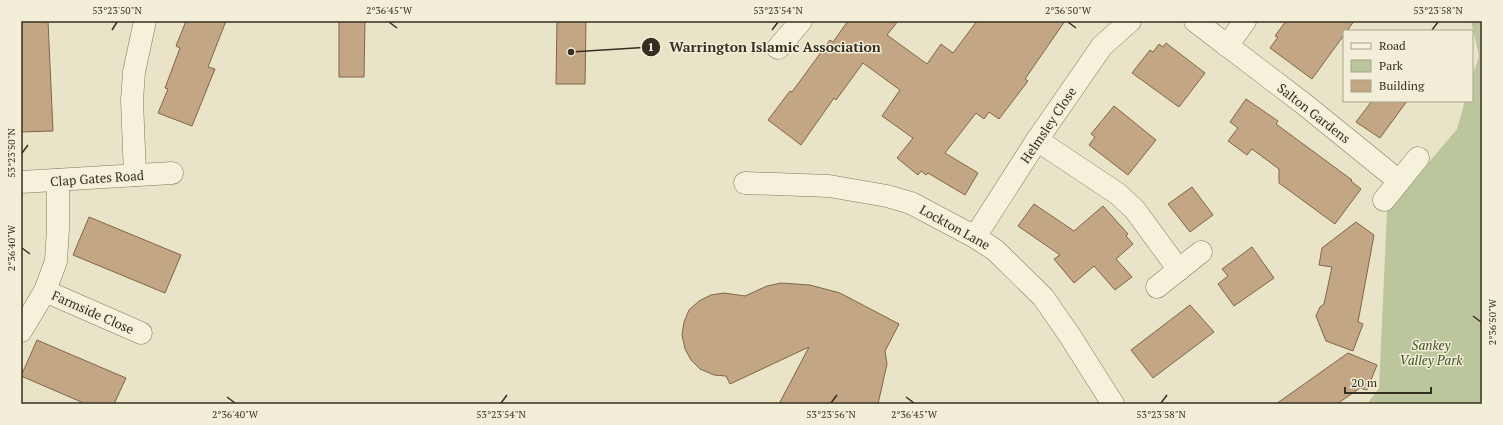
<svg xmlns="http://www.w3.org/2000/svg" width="1503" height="425" font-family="'PT Serif',serif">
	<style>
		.green { fill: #bcc69d }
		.building { fill: #c3a683; stroke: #806648 }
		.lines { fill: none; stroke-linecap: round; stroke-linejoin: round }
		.minor-casing { stroke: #83785f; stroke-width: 23 }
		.minor { stroke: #f5f1db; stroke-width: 22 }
		.ticks { fill: none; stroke: #362e21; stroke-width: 1.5 }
		.labels { text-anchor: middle; stroke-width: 3; stroke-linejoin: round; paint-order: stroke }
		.street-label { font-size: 13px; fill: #362e21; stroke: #f2eed7 }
		.park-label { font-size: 13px; font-style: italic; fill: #41502a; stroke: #f2eed7 }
		.leader { fill: none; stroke: #362e21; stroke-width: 1.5 }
		.callout-dot { fill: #362e21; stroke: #f2eed7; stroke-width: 1.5 }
		.mark-label { font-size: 12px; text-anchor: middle; font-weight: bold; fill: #fff }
		.callout-label { font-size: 14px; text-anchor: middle; font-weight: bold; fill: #362e21; stroke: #f2eed7; stroke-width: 3; stroke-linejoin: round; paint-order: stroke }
		.neatline { fill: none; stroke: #362e21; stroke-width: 1.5 }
		.ticks-label { font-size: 10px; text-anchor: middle; fill: #362e21 }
	</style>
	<rect width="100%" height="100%" fill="#e9e4c8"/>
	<path class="green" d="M 1471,21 L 1482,21 L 1482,404 L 1367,404 L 1379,388 L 1387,212 L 1457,129 L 1465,101 L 1472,101 L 1472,78 L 1479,56 Z"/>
	<g class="building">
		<path d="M 21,21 L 48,21 L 53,131 L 21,132 Z"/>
		<path d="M 186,21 L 226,21 L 208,67 L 215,69 L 192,126 L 158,113 L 168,89 L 165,88 L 180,48 L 176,46 Z"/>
		<path d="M 339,21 L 365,21 L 364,77 L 339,77 Z"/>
		<path d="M 557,21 L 586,21 L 585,84 L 556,84 Z"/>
		<path d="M 848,21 L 898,21 L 887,35 L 927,64 L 941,44 L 953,53 L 977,21 L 1065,21 L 1025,79 L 1028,81 L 999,119 L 989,112 L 984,119 L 976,113 L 945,153 L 978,173 L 965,195 L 928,173 L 926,175 L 921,171 L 918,175 L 897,158 L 913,138 L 882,116 L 900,90 L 863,63 L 836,100 L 834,98 L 801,145 L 768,120 L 790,91 L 792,92 L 830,40 L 833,42 Z"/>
		<path d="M 1286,21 L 1354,21 L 1347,31 L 1344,31 L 1344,35 L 1312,79 L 1270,48 L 1278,37 L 1275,36 Z"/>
		<path d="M 1166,43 L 1205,73 L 1179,107 L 1132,73 L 1150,50 L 1153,52 L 1159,44 L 1163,47 Z"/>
		<path d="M 1246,99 L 1278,121 L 1276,124 L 1352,180 L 1351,181 L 1361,189 L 1335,224 L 1279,183 L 1279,169 L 1252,149 L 1247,155 L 1228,141 L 1238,128 L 1230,122 Z"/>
		<path d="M 1372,101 L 1407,101 L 1380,138 L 1356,122 Z"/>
		<path d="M 1114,106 L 1156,140 L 1128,175 L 1089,145 L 1095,137 L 1091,134 Z"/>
		<path d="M 1192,187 L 1213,215 L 1190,232 L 1168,204 Z"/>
		<path d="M 1034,204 L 1074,231 L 1103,206 L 1128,234 L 1126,236 L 1133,244 L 1116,259 L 1132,277 L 1115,290 L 1094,266 L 1074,283 L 1054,259 L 1060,255 L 1018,226 Z"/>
		<path d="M 89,217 L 181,255 L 165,293 L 73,255 Z"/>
		<path d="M 1356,222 L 1374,235 L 1358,322 L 1363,324 L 1353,351 L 1326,341 L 1316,316 L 1320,307 L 1324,304 L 1332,267 L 1319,265 L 1322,248 Z"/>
		<path d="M 1252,247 L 1274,278 L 1234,306 L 1218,284 L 1228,276 L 1222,269 Z"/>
		<path d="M 781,283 L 810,285 L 840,293 L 899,324 L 885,351 L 887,364 L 878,404 L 779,404 L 809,347 L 730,384 L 726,376 L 714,375 L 700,369 L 691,360 L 685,349 L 682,335 L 684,322 L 689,310 L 699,301 L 711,295 L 724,293 L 745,296 L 767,286 Z"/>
		<path d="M 1190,305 L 1214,332 L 1153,378 L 1131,350 Z"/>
		<path d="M 37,340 L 126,378 L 114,404 L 86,404 L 21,376 Z"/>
		<path d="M 1348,353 L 1377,365 L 1367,390 L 1360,388 L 1337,404 L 1276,404 Z"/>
	</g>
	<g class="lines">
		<g class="minor-casing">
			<g id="minor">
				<path d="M 1195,21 L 1304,104 L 1399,181"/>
				<path d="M 1227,46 L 1245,21"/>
				<path d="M 778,48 L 801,21"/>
				<path d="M 1037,140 L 1118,194 L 1135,210 L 1179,270"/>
				<path d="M 135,175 L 132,100 L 134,72 L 145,21"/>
				<path d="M 21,182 L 172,173"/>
				<path d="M 745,183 L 829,186 L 887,196 L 911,203 L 975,237 L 995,250 L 1043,297 L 1070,336 L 1113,404"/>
				<path d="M 1384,200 L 1418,158"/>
				<path d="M 975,237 L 1037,140 L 1102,46 L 1130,21"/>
				<path d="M 1157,287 L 1201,252"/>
				<path d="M 45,291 L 141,333"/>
				<path d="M 21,331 L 45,291 L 56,261 L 58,228 L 58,180"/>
			</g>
		</g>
		<use href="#minor" class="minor"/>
	</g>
	<path class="ticks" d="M 389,22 L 397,28M 1068,22 L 1076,28M 112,30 L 117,22M 772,30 L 778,22M 1432,30 L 1438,22M 22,153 L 28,145M 22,248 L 30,254M 1473,316 L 1481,322M 227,397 L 235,403M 906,397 L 914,403M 501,403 L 507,395M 831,403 L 837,395M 1161,403 L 1167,395"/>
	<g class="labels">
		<g class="street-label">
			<text transform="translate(1314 113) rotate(38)" y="5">Salton Gardens</text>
			<text transform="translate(1048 125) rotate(-56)" y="5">Helmsley Close</text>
			<text transform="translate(97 178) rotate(-4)" y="5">Clap Gates Road</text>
			<text transform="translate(955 227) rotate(29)" y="5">Lockton Lane</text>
			<text transform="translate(93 312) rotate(24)" y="5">Farmside Close</text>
		</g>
		<g class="park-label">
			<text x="1431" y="350">Sankey<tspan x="1431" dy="15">Valley Park</tspan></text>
		</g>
	</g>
	<path class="leader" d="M571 52L651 47"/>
	<g class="callout-dot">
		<circle cx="571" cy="52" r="4"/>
		<circle cx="651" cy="47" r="10"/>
	</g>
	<g class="mark-label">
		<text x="651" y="51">1</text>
	</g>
	<g class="callout-label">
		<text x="775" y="52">Warrington Islamic Association</text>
	</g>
	<rect width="1503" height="425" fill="none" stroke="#f2eed7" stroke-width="44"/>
	<rect x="1343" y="30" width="130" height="72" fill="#f2eed7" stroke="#a7a18e"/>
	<rect x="1351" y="43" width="20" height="6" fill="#f5f1db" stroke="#a7a18e"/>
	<text x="1379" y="50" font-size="12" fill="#362e21">Road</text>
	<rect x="1351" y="60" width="20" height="12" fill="#bcc69d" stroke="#a7a18e"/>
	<text x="1379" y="70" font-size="12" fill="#362e21">Park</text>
	<rect x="1351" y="80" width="20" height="12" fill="#c3a683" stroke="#a7a18e"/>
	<text x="1379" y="90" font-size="12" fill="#362e21">Building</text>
	<path d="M1345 387v6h86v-6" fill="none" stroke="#362e21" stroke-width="2"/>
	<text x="1351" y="387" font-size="12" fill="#362e21" stroke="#f2eed7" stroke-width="3" paint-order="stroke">20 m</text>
	<rect x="22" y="22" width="1459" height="381" class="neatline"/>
	<g class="ticks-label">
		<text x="117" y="14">53°23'50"N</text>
		<text x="389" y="14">2°36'45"W</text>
		<text x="778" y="14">53°23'54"N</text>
		<text x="1068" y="14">2°36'50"W</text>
		<text x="1438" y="14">53°23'58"N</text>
		<text transform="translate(11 153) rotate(-90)" y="4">53°23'50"N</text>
		<text transform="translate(11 248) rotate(-90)" y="4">2°36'40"W</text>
		<text transform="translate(1492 322) rotate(-90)" y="4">2°36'50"W</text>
		<text x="235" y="418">2°36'40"W</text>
		<text x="501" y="418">53°23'54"N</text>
		<text x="831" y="418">53°23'56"N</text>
		<text x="914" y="418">2°36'45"W</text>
		<text x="1161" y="418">53°23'58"N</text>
	</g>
</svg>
